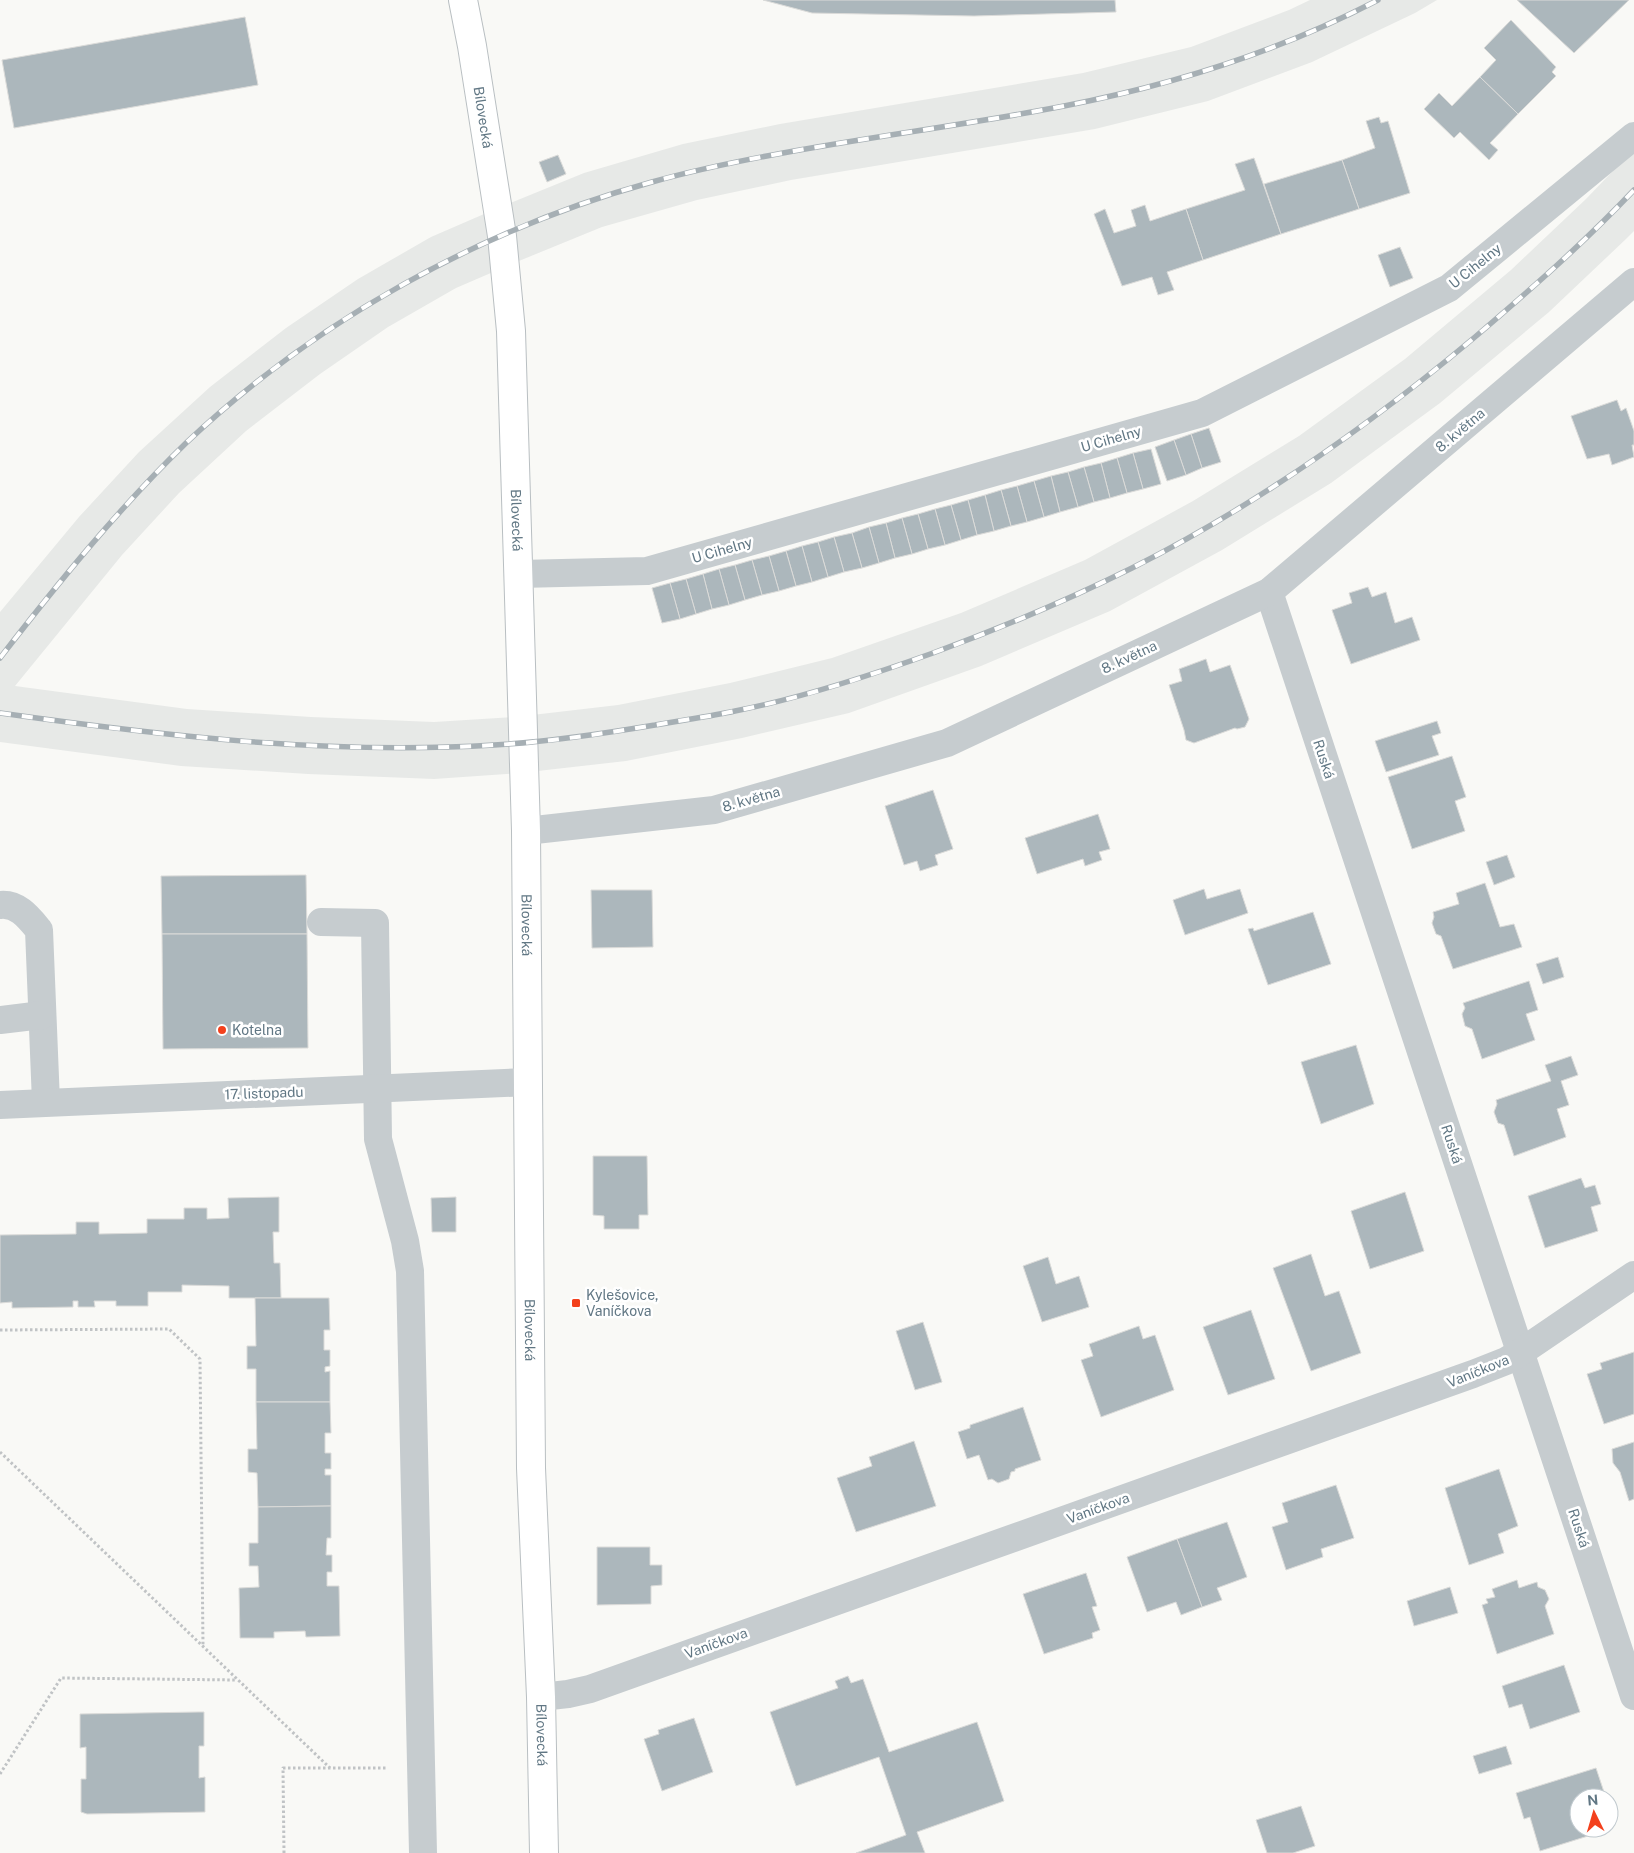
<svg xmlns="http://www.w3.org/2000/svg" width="1634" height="1853" font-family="'Public Sans',sans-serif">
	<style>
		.built { fill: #e7e9e7 }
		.building { fill: #acb7bc; stroke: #dbdbd9 }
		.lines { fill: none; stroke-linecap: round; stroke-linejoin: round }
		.major-casing { stroke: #b9bfc2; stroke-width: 30 }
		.path { stroke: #c0c3c5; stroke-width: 3; stroke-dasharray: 2.5 2.5; stroke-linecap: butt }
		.minor { stroke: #c6cccf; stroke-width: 28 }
		.major { stroke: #fff; stroke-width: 28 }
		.rail-casing { stroke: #a6afb4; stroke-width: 5.5 }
		.rail { stroke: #fff; stroke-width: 4; stroke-dasharray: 11; stroke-linecap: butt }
		.poi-dot { fill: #f3411d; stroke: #fff; stroke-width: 2 }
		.labels { text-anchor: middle; stroke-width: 5; stroke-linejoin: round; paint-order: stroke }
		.street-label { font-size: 14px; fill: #617784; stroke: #fff }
		.poi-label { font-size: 14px; fill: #617784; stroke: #fff; text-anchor: start }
	</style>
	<rect width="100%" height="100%" fill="#f9f9f6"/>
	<path class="built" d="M 1310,0 L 1437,0 L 1415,13 L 1312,62 L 1208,101 L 1095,129 L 791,180 L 697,200 L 602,227 L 514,263 L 456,288 L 388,327 L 320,374 L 246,431 L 179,493 L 122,555 L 15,686 L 187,709 L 311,717 L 434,722 L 515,717 L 618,705 L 730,683 L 832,658 L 961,613 L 1085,560 L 1193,501 L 1299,436 L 1405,359 L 1511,270 L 1586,199 L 1634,149 L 1634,231 L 1626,239 L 1549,312 L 1440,403 L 1331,483 L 1222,550 L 1110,611 L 981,666 L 849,713 L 742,738 L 626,761 L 520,773 L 434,779 L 308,774 L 181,766 L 0,742 L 0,612 L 79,517 L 139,452 L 210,387 L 286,328 L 358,279 L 431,237 L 491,211 L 584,173 L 683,144 L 780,124 L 1083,73 L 1191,47 L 1289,10 Z"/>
	<g class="building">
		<path d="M 763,0 L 1115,0 L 1116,12 L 974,16 L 812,13 Z"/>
		<path d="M 1517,0 L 1629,0 L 1574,53 Z"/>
		<path d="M 245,17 L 258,85 L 14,128 L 2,60 Z"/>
		<path d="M 1511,20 L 1556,67 L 1552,72 L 1556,76 L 1518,114 L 1480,77 L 1496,60 L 1484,48 Z"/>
		<path d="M 1480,77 L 1518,114 L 1490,143 L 1498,150 L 1489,160 L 1460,132 L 1454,138 L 1424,109 L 1439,93 L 1452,106 Z"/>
		<path d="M 1379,117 L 1381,123 L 1388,121 L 1410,193 L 1359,209 L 1342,160 L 1375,148 L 1366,121 Z"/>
		<path d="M 558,155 L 566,174 L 547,182 L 539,162 Z"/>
		<path d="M 1254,158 L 1281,234 L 1203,260 L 1186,209 L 1245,190 L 1235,164 Z"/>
		<path d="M 1342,160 L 1359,209 L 1281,234 L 1264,184 Z"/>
		<path d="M 1145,205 L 1150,221 L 1186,209 L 1203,260 L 1167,272 L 1174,290 L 1158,295 L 1152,277 L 1122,286 L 1094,214 L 1105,209 L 1114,233 L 1136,226 L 1131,210 Z"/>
		<path d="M 1400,247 L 1413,278 L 1390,287 L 1378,255 Z"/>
		<path d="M 1617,400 L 1621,411 L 1626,408 L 1634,431 L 1634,445 L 1632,445 L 1634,457 L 1612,465 L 1609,454 L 1587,459 L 1571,416 Z"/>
		<path d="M 1209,428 L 1221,462 L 1202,468 L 1191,434 Z"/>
		<path d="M 1191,434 L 1202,468 L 1186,475 L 1174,440 Z"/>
		<path d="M 1174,440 L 1186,475 L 1167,481 L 1155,447 Z"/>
		<path d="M 1151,449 L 1161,484 L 1143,489 L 1133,453 Z"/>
		<path d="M 1133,453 L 1143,489 L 1127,493 L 1117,458 Z"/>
		<path d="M 1117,458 L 1127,493 L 1110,498 L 1101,463 Z"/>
		<path d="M 1101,463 L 1110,498 L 1094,502 L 1084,467 Z"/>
		<path d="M 1084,467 L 1094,502 L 1078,507 L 1068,472 Z"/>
		<path d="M 1068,472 L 1078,507 L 1060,512 L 1051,476 Z"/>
		<path d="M 1051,476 L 1060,512 L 1044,517 L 1034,481 Z"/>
		<path d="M 1034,481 L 1044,517 L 1027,522 L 1017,486 Z"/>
		<path d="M 1017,486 L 1027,522 L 1011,526 L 1001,490 Z"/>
		<path d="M 1001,490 L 1011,526 L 994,531 L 985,495 Z"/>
		<path d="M 985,495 L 994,531 L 977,535 L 968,500 Z"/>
		<path d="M 968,500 L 977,535 L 961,540 L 951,505 Z"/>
		<path d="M 951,505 L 961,540 L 945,545 L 935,509 Z"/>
		<path d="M 935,509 L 945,545 L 928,549 L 918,514 Z"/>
		<path d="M 918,514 L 928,549 L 912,554 L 902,518 Z"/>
		<path d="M 902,518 L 912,554 L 895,558 L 886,523 Z"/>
		<path d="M 886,523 L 895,558 L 879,563 L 869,527 Z"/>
		<path d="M 869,527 L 879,563 L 862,568 L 852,533 Z"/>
		<path d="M 852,533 L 862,568 L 844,572 L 834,537 Z"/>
		<path d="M 834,537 L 844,572 L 828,577 L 818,542 Z"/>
		<path d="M 818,542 L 828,577 L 812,582 L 802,546 Z"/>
		<path d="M 802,546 L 812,582 L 796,586 L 786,551 Z"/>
		<path d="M 786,551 L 796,586 L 779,591 L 769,556 Z"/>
		<path d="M 769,556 L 779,591 L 762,595 L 752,560 Z"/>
		<path d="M 752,560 L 762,595 L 745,600 L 735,565 Z"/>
		<path d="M 735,565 L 745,600 L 729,605 L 719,569 Z"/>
		<path d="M 719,569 L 729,605 L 712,609 L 703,574 Z"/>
		<path d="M 703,574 L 712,609 L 696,614 L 686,579 Z"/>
		<path d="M 686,579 L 696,614 L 680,619 L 670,583 Z"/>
		<path d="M 670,583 L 680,619 L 662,623 L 652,588 Z"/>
		<path d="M 1368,587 L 1372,597 L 1386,592 L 1395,623 L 1412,617 L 1420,640 L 1351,664 L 1332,610 L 1352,603 L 1349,593 Z"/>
		<path d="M 1206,659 L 1210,672 L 1230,665 L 1249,719 L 1245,727 L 1237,729 L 1235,728 L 1194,743 L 1186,740 L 1184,730 L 1169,685 L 1182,681 L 1179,669 Z"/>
		<path d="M 1437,721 L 1441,733 L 1432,736 L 1439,755 L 1386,772 L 1375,741 Z"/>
		<path d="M 1452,756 L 1466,797 L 1455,801 L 1465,831 L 1412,849 L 1388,777 Z"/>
		<path d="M 933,790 L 953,849 L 935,855 L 938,865 L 920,871 L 917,861 L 904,865 L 885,806 Z"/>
		<path d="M 1098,814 L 1110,849 L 1099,852 L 1102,860 L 1085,866 L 1083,859 L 1037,874 L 1025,838 Z"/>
		<path d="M 1507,855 L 1515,877 L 1494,885 L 1486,862 Z"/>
		<path d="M 306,875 L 307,934 L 162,934 L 161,876 Z"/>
		<path d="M 1485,883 L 1500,927 L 1514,924 L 1522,947 L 1453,969 L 1441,936 L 1436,934 L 1432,923 L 1434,917 L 1433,912 L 1459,904 L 1456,893 Z"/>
		<path d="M 1204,889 L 1207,899 L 1240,889 L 1248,913 L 1185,935 L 1173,900 Z"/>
		<path d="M 591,890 L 652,890 L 653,947 L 592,948 Z"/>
		<path d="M 1313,912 L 1331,964 L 1268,985 L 1248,929 L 1253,928 L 1254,931 Z"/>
		<path d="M 162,934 L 307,934 L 308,1048 L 163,1049 Z"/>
		<path d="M 1558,957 L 1564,977 L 1543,984 L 1536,964 Z"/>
		<path d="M 1529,981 L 1538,1010 L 1526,1014 L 1535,1040 L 1482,1059 L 1472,1029 L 1465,1026 L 1462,1014 L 1465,1008 L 1463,1003 Z"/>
		<path d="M 1356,1045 L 1374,1104 L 1321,1124 L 1301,1062 Z"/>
		<path d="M 1571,1056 L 1578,1075 L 1561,1081 L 1569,1105 L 1557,1109 L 1566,1137 L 1514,1156 L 1504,1125 L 1498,1123 L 1494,1112 L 1497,1104 L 1496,1100 L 1551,1081 L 1545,1065 Z"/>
		<path d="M 593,1156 L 647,1156 L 648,1215 L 639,1215 L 639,1229 L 604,1229 L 604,1216 L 593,1215 Z"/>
		<path d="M 1581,1178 L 1585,1188 L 1595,1185 L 1601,1204 L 1591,1207 L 1598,1231 L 1545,1248 L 1528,1196 Z"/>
		<path d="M 1405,1192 L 1424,1251 L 1370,1269 L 1351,1211 Z"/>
		<path d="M 279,1197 L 279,1232 L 273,1232 L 274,1263 L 280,1263 L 281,1298 L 229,1298 L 229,1286 L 182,1285 L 182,1292 L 148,1292 L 148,1306 L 116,1306 L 116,1301 L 94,1301 L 95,1307 L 78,1307 L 78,1301 L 73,1301 L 73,1307 L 12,1308 L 12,1302 L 0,1303 L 0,1235 L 76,1234 L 76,1222 L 99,1222 L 99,1234 L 147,1233 L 147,1219 L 184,1219 L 184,1208 L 207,1208 L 207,1219 L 229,1218 L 228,1198 Z"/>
		<path d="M 456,1197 L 456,1232 L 432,1232 L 431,1198 Z"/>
		<path d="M 1311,1254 L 1325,1296 L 1339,1291 L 1361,1353 L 1311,1371 L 1273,1268 Z"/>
		<path d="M 1048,1257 L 1056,1284 L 1079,1276 L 1089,1307 L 1042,1322 L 1023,1266 Z"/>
		<path d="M 255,1298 L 329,1298 L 330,1330 L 324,1330 L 324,1350 L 330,1350 L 330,1366 L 325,1367 L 325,1372 L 330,1371 L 330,1402 L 256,1402 L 256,1369 L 247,1369 L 247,1346 L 256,1346 Z"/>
		<path d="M 1251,1310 L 1275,1379 L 1228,1395 L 1203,1327 Z"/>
		<path d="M 923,1322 L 942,1382 L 915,1390 L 896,1331 Z"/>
		<path d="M 1139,1326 L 1143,1339 L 1155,1335 L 1174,1390 L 1101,1417 L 1081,1360 L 1093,1356 L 1089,1344 Z"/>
		<path d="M 1634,1352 L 1634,1414 L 1604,1424 L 1587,1374 L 1602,1369 L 1600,1363 Z"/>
		<path d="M 256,1402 L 330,1402 L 331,1433 L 325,1433 L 325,1453 L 331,1453 L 331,1469 L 325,1469 L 325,1475 L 331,1475 L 331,1506 L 258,1507 L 257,1473 L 248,1472 L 248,1449 L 257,1449 Z"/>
		<path d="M 1023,1407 L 1041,1460 L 1015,1469 L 1015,1471 L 1011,1472 L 1009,1479 L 998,1483 L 992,1479 L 988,1480 L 979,1455 L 967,1459 L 958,1432 L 970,1428 L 970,1425 Z"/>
		<path d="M 914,1441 L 936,1506 L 856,1532 L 837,1478 L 872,1466 L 869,1457 Z"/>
		<path d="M 1634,1442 L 1634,1499 L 1629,1501 L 1620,1472 L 1613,1463 L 1612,1449 Z"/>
		<path d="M 1499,1469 L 1518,1526 L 1498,1534 L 1504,1553 L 1469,1565 L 1445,1488 Z"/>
		<path d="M 1336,1485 L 1354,1538 L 1321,1549 L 1323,1557 L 1286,1570 L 1272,1527 L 1288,1522 L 1282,1503 Z"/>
		<path d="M 331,1506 L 331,1538 L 327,1538 L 326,1555 L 332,1555 L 332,1572 L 327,1572 L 327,1586 L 339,1586 L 340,1636 L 306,1637 L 305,1631 L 274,1632 L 274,1638 L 240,1638 L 239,1588 L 259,1587 L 258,1566 L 249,1566 L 249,1543 L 258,1543 L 258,1507 Z"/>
		<path d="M 1227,1522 L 1247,1577 L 1217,1588 L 1222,1600 L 1202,1607 L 1177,1539 Z"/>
		<path d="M 1177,1539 L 1202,1607 L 1181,1615 L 1176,1602 L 1147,1612 L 1127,1557 Z"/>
		<path d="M 597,1547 L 650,1547 L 650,1565 L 662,1565 L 662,1585 L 651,1586 L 651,1604 L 597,1605 Z"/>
		<path d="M 1086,1573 L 1097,1606 L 1092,1607 L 1100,1630 L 1092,1633 L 1093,1638 L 1044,1654 L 1023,1594 Z"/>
		<path d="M 1517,1580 L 1519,1588 L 1537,1582 L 1538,1587 L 1545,1590 L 1549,1599 L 1545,1606 L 1554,1634 L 1497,1654 L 1482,1605 L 1488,1603 L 1486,1599 L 1495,1597 L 1492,1589 Z"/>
		<path d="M 1450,1587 L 1458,1613 L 1414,1626 L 1407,1601 Z"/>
		<path d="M 1564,1665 L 1580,1712 L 1530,1729 L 1522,1704 L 1509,1708 L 1502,1686 Z"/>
		<path d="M 848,1676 L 851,1683 L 863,1679 L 889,1752 L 977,1722 L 1004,1801 L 917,1832 L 925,1853 L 856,1853 L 906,1835 L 879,1757 L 796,1786 L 770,1712 L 838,1688 L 835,1681 Z"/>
		<path d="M 199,1712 L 204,1712 L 204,1746 L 199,1746 L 199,1778 L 205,1777 L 205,1812 L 87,1814 L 81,1812 L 81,1779 L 86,1779 L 86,1747 L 80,1748 L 80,1714 Z"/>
		<path d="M 694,1718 L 713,1772 L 662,1791 L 644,1739 L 659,1734 L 658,1730 Z"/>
		<path d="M 1506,1746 L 1512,1764 L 1479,1774 L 1473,1756 Z"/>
		<path d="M 1596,1768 L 1606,1798 L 1579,1798 L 1579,1828 L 1586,1828 L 1588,1836 L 1540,1851 L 1530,1817 L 1524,1819 L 1516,1793 Z"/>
		<path d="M 1301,1806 L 1315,1846 L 1293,1853 L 1267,1853 L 1256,1820 Z"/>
	</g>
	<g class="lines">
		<g class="major-casing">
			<g id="major">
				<path id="s1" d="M 463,0 L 472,46 L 502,236 L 511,331 L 526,831 L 531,1468 L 541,1697 L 544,1853"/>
			</g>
		</g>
		<g class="path">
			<path d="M 0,1330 L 169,1329 L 200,1359 L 203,1646"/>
			<path d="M 0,1452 L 330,1768"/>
			<path d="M 0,1774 L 61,1678 L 237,1680"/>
			<path d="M 284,1853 L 283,1768 L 388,1768"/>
		</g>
		<g class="minor">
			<path d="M 519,574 L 647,571 L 1202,413 L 1449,288 L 1634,136"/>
			<path d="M 1269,592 L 1634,1696"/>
			<path d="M 526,831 L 714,810 L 947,743 L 1269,592 L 1634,282"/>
			<path d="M 0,905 C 18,903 29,918 39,930 L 46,1102"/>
			<path d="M 321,922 L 375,923 L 378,1139 L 405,1241 L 410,1271 L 423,1853"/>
			<path d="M 0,1020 L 42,1015"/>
			<path d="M 0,1105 L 528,1082"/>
			<path d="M 541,1697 L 568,1694 L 590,1689 L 1473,1374 L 1506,1361 L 1521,1352 L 1634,1275"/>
		</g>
		<use href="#major" class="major"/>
		<g class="rail-casing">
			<g id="rail">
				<path d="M 0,658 C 58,583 118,509 186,443 C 315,321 481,229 652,182 C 695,170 739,161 783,153 C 876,136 971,124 1064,106 C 1173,85 1280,51 1378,0"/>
				<path d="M 0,713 C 164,736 328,755 494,745 C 548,742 601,734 655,725 C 681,720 708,717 735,711 C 802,698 869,676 933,653 C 1001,628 1068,600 1132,568 C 1255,506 1370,425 1475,337 C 1530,290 1584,243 1634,190"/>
			</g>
		</g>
		<use href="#rail" class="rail"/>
	</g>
	<g class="poi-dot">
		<circle cx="222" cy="1030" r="5"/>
		<rect x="571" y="1298" width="10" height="10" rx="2.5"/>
	</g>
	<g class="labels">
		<g class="street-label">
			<text dy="5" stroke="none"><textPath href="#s1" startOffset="119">Bílovecká</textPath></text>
			<text transform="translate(1475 266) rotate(-39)" y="5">U Cihelny</text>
			<text transform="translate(1460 430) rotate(-40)" y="5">8. května</text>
			<text transform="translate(1111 439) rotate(-16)" y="5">U Cihelny</text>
			<text dy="5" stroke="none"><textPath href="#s1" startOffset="524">Bílovecká</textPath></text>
			<text transform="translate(722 550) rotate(-16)" y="5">U Cihelny</text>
			<text transform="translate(1129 657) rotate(-25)" y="5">8. května</text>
			<text transform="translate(1324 759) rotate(72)" y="5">Ruská</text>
			<text transform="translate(751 799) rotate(-16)" y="5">8. května</text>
			<text dy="5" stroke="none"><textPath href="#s1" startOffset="929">Bílovecká</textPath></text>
			<text transform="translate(264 1093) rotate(-2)" y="5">17. listopadu</text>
			<text transform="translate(1452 1144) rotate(72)" y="5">Ruská</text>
			<text dy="5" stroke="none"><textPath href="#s1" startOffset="1334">Bílovecká</textPath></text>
			<text transform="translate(1478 1371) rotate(-22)" y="5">Vaníčkova</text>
			<text transform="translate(1098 1508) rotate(-20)" y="5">Vaníčkova</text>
			<text transform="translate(1579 1528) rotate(72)" y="5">Ruská</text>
			<text transform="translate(716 1643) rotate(-20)" y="5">Vaníčkova</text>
			<text dy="5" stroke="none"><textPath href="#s1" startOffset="1739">Bílovecká</textPath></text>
		</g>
		<g class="poi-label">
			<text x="232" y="1035">Kotelna</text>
			<text x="586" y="1300">Kylešovice,<tspan x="586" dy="16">Vaníčkova</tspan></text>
		</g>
	</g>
	<g transform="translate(1594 1813) rotate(355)"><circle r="24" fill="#ffffff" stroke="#c0c9ce"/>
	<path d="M0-4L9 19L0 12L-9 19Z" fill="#f3411d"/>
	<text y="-8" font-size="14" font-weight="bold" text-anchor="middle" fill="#617784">N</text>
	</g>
</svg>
